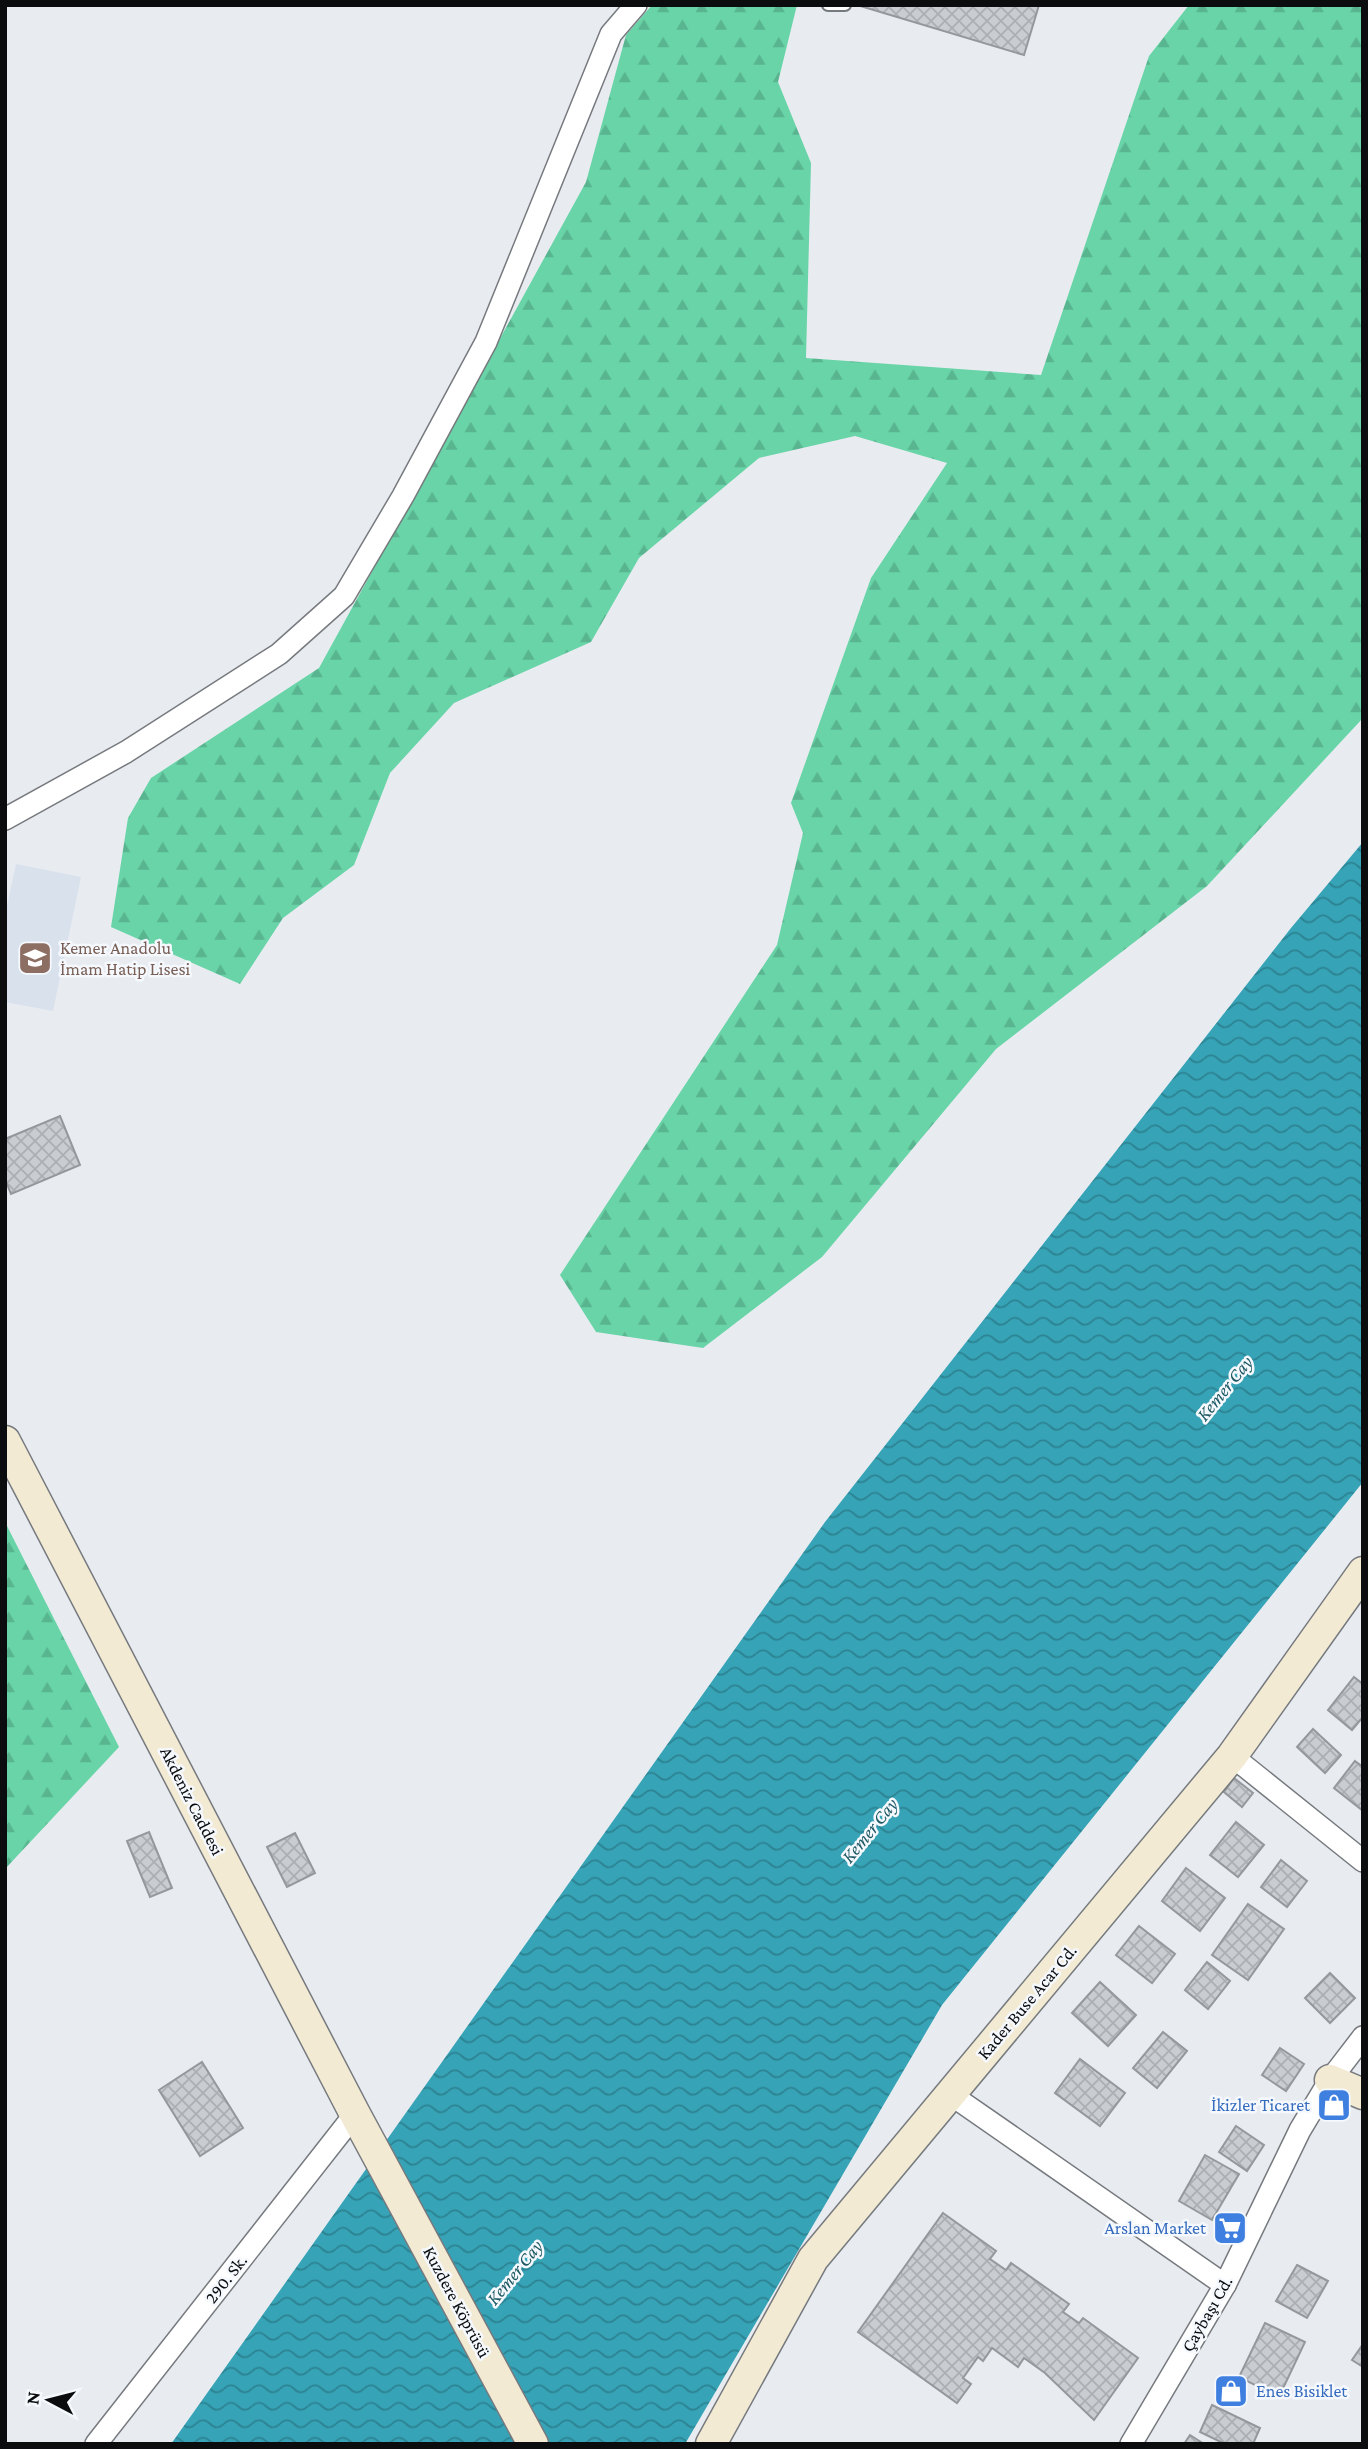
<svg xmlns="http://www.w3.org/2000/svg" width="1368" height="2449" font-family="'Crimson Pro',serif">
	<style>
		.built { fill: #d8e1ec }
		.forest { fill: url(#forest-firs) }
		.water { fill: url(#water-waves) }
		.building { fill: url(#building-cross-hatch); stroke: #94989c; stroke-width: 2 }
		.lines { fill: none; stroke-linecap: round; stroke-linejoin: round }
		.lane-casing { stroke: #767a7e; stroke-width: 14 }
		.street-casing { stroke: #767a7e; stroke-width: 24 }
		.secondary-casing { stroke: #767a7e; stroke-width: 33 }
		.lane { stroke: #fff; stroke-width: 10 }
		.street { stroke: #fff; stroke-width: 21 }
		.secondary { stroke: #f3ead4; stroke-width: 30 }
		.labels { text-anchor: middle; stroke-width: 5; stroke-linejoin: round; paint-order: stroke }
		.education-label { font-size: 18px; fill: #785e54; stroke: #f5f9fe; text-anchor: start }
		.street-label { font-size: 18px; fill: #0b0c0e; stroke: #f5f9fe }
		.shop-label { font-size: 18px; fill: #366cbe; stroke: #f5f9fe; text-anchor: end }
		.water-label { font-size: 19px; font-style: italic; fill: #1e5964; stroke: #f5f9fe }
	</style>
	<defs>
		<pattern id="forest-firs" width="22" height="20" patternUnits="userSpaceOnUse" patternTransform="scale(1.75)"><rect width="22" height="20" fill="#68d4a7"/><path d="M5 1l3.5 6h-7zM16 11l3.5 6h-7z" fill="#59b58f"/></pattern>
		<pattern id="water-waves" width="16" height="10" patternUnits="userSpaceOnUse" patternTransform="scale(1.75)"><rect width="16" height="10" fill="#36a3b6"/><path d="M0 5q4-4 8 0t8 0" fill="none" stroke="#2c8392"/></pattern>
		<pattern id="building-cross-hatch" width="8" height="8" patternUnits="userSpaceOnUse" patternTransform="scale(1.75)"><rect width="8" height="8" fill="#c9cdd2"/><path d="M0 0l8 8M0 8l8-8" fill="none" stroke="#abafb3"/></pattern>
	</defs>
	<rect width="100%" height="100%" fill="#e8ecf1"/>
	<path class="built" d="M 16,864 L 81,877 L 53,1011 L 5,1002 L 5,915 Z"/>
	<g class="forest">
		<path d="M 652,5 L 797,5 L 778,82 L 811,163 L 806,358 L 1041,375 L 1149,56 L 1189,5 L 1363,5 L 1363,718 L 1207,886 L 996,1049 L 822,1257 L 703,1348 L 596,1332 L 560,1275 L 777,945 L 803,833 L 791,803 L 871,578 L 947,463 L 855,436 L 759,458 L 639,558 L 591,642 L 454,703 L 390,773 L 354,865 L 283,918 L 240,984 L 111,927 L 128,818 L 151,778 L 319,668 L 586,182 L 626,35 Z"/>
		<path d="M 5,1522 L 119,1747 L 5,1869 Z"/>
	</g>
	<path class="water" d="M 1363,842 L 1363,1482 L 942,2005 L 685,2444 L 171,2444 L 825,1522 L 1291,928 Z"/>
	<g class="building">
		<path d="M 857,5 L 1039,5 L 1024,55 Z"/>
		<path d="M 60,1116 L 80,1165 L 11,1194 L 5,1179 L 5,1139 Z"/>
		<path d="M 1354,1677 L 1363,1684 L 1363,1717 L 1352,1730 L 1328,1710 Z"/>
		<path d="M 1313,1729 L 1341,1755 L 1325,1773 L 1297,1747 Z"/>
		<path d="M 1355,1761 L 1363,1767 L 1363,1811 L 1334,1788 Z"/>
		<path d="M 1234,1778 L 1253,1793 L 1242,1807 L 1224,1792 Z"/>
		<path d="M 1236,1822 L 1264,1845 L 1238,1877 L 1210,1855 Z"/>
		<path d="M 149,1832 L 172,1888 L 150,1897 L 127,1841 Z"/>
		<path d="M 295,1833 L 315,1873 L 287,1887 L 267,1847 Z"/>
		<path d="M 1281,1860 L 1307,1881 L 1287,1907 L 1261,1887 Z"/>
		<path d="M 1186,1868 L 1225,1898 L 1200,1931 L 1162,1901 Z"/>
		<path d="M 1248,1904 L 1284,1929 L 1248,1980 L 1212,1955 Z"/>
		<path d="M 1139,1926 L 1175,1954 L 1152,1983 L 1116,1955 Z"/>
		<path d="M 1207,1962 L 1230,1981 L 1208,2009 L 1185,1990 Z"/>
		<path d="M 1330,1973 L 1355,1998 L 1330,2023 L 1305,1998 Z"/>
		<path d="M 1100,1982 L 1136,2015 L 1108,2046 L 1072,2013 Z"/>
		<path d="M 1163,2032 L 1187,2051 L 1157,2088 L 1133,2068 Z"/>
		<path d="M 1280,2048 L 1304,2064 L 1286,2091 L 1262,2075 Z"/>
		<path d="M 1080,2059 L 1125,2093 L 1100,2126 L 1055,2093 Z"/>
		<path d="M 202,2062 L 243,2128 L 200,2156 L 159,2090 Z"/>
		<path d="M 1236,2126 L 1264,2145 L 1247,2171 L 1219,2152 Z"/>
		<path d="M 1205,2155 L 1239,2174 L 1212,2220 L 1179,2201 Z"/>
		<path d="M 943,2213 L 996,2251 L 990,2259 L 1006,2270 L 1011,2263 L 1069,2304 L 1063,2312 L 1079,2323 L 1083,2318 L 1138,2358 L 1094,2420 L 1045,2373 L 1024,2358 L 1018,2367 L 992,2348 L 983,2361 L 978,2357 L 963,2378 L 971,2384 L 957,2403 L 858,2332 Z"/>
		<path d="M 1297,2265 L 1328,2281 L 1307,2318 L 1276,2301 Z"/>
		<path d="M 1265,2323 L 1305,2342 L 1279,2397 L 1239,2377 Z"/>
		<path d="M 1363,2344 L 1363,2367 L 1352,2360 Z"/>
		<path d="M 1212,2405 L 1260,2428 L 1253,2444 L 1225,2444 L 1200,2432 Z"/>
		<path d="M 1190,2435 L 1204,2444 L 1184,2444 Z"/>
	</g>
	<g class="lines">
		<g class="lane-casing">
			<path id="lane" d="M 828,5 L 845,5"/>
		</g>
		<g class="street-casing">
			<g id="street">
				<path d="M 5,819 L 126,752 L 279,654 L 344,596 L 403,496 L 486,342 L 611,34 L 636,5"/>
				<path d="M 1232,1756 L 1363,1861"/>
				<path d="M 950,2094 L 1225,2285"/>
				<path d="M 96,2444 L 355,2114"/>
				<path d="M 1131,2444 L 1225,2285 L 1300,2130 L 1330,2080 L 1363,2037"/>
			</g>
		</g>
		<g class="secondary-casing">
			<g id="secondary">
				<path d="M 5,1441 L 355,2114 L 533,2444"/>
				<path d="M 1330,2080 L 1363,2094"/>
				<path d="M 711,2444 L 813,2259 L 1232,1756 L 1363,1572"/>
			</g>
		</g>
		<use href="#lane" class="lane"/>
		<use href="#street" class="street"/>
		<use href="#secondary" class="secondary"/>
	</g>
	<defs>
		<g id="school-square" transform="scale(1.75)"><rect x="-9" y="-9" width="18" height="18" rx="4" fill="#8d6e63" stroke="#f5f9fe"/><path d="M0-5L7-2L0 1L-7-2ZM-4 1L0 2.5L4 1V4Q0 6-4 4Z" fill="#fff"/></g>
		<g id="shop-square" transform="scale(1.75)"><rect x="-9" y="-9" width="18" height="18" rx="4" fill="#3f7fe0" stroke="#f5f9fe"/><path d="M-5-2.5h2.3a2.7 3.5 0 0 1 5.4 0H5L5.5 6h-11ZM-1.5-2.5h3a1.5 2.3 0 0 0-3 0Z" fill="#fff"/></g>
		<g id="supermarket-square" transform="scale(1.75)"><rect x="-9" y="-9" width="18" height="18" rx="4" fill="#3f7fe0" stroke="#f5f9fe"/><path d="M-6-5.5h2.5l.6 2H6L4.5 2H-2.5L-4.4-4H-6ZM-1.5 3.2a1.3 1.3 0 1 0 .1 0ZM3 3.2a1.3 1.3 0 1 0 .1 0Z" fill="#fff"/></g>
	</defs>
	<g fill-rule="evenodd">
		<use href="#school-square" x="35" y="958"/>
		<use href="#shop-square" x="1334" y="2105"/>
		<use href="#supermarket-square" x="1230" y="2228"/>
		<use href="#shop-square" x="1231" y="2391"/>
	</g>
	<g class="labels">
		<g class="education-label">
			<text x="60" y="954">Kemer Anadolu<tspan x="60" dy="21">İmam Hatip Lisesi</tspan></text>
		</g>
		<g class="street-label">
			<text transform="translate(192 1801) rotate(63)" y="6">Akdeniz Caddesi</text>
			<text transform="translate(1027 2002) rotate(-50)" y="6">Kader Buse Acar Cd.</text>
			<text transform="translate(226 2279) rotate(-52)" y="6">290. Sk.</text>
			<text transform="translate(457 2302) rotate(62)" y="6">Kuzdere Köprüsü</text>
			<text transform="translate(1207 2314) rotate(-60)" y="6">Çaybaşı Cd.</text>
		</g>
		<g class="shop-label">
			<text x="1310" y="2111">İkizler Ticaret</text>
			<text x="1206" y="2234">Arslan Market</text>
			<text x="1256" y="2397" text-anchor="start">Enes Bisiklet</text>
		</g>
		<g class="water-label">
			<text transform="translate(1224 1388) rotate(-51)" y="7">Kemer Cay</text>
			<text transform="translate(869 1830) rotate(-51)" y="7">Kemer Cay</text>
			<text transform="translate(514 2272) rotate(-51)" y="7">Kemer Cay</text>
		</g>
	</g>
	<rect width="1368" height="2449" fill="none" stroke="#0b0c0e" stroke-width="14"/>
	<g transform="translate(49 2400) rotate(277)" stroke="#f5f9fe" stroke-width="5" paint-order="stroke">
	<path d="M0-5L12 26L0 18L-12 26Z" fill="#0b0c0e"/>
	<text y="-10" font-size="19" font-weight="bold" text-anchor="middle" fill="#0b0c0e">N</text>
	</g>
</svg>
